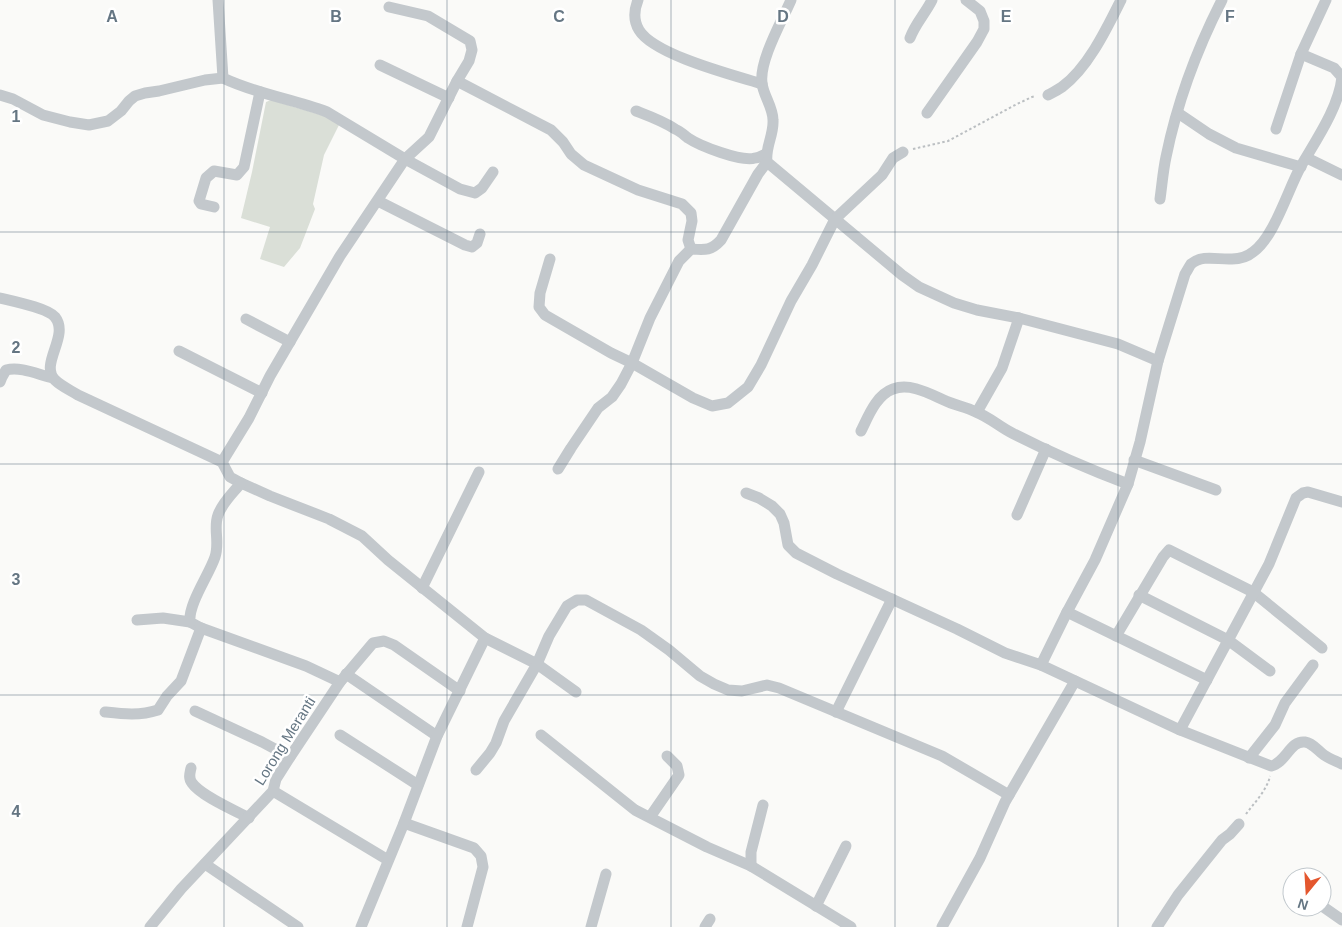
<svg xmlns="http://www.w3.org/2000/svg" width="1342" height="927" font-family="Arial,sans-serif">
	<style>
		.green { fill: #dadfd7 }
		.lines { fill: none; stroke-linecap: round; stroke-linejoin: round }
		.path { stroke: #bbbfc2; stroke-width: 2; stroke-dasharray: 2.5 2.5; stroke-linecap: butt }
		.minor { stroke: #c3c8cc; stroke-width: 11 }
		.grid { fill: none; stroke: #657683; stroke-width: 1; stroke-opacity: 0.55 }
		.labels { text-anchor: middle; stroke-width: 5; stroke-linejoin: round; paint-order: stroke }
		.street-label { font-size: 15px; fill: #657683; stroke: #fff }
		.grid-label { font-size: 16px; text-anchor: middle; font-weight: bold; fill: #657683; stroke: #fff; stroke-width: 5; stroke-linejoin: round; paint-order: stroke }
	</style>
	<rect width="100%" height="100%" fill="#fafaf8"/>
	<path class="green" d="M 271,100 L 341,121 L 324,155 L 313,204 L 315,209 L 300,248 L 284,267 L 260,259 L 270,227 L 241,218 L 252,172 L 266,102 Z"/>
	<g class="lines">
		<g class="path">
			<path d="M 913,149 L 948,141 L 1017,104 L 1032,97 L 1036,96"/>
			<path d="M 1246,814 C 1255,802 1267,790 1270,776"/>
		</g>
		<g class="minor">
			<path d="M 218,0 L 223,78 C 256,94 293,99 327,112 L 405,159 L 460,189 L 475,193 L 482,188 L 493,172"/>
			<path d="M 638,0 C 634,10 633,20 639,30 C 654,55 733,75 762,84"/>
			<path d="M 791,0 C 782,21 759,61 762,83 C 763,95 773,107 773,120 C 774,135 765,147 767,162 L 902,275 L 919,287 L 954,303 L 977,310 L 1019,318 L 1118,344 L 1158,361"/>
			<path d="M 910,38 C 915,24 925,14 932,0"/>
			<path d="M 380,65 L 449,98"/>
			<path d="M 457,81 L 551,130 L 563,142 L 571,154 L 584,165 L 638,190 L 682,204 L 691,213 L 692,221 L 688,240 L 691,249"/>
			<path d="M 0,95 L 13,99 L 43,115 L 70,122 L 89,125 L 108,121 L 121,111 L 129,101 L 135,96 L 145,93 L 159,91 L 205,80 L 223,78"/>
			<path d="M 1048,95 C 1053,92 1058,90 1062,87 C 1088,68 1107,28 1121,0"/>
			<path d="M 636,111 C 649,116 663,121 675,129 C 680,131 684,135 688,138 C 700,146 741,162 755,158 C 759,158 763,155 766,154"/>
			<path d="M 927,113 L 977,42 L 984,29 L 984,21 L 980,11 L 966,0"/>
			<path d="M 1178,113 L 1209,134 L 1236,148 L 1301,167"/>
			<path d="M 1276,129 L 1301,54 L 1326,0"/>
			<path d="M 1307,158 L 1342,175"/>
			<path d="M 1160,199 C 1162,185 1163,171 1166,157 C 1177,103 1197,49 1222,0"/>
			<path d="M 378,201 L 465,245 L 472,247 L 477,243 L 480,234"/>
			<path d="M 214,207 L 201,204 L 199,201 L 206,178 L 214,171 L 237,175 L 244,167 L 260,92"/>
			<path d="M 550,259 L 540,293 L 539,307 L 545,315 L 611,353 L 632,363 L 693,398 L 712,406 L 728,403 L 748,387 L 761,365 L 791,301 L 812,265 L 835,219 L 882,175 L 893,158 L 903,152"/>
			<path d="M 0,298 C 12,301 48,308 55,317 C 70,336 39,364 55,380 C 61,386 70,390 78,395 L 222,462 L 230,477 L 241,483 L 270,496 L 329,519 L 362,536 L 388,560 L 485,638 L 537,664 L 576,692"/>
			<path d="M 246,319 L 290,342"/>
			<path d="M 179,351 L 262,393"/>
			<path d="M 0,382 L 2,377 L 6,370 C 21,366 39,375 53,378"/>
			<path d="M 977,412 L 1002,368 L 1019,318"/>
			<path d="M 861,431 C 868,417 876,395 893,389 C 912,382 933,396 951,403 C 959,406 968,408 976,412 C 989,417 1000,427 1012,433 C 1049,452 1088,469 1128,484"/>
			<path d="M 1134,460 L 1216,490"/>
			<path d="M 222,462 L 249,418 L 270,376 L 340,256 L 405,159 L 429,137 L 457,81 L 469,61 L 472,50 L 470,41 L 428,16 L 389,7"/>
			<path d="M 558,469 L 571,448 L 598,408 L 612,397 L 621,384 L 632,363 L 650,318 L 679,261 L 691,249 C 705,250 711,251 721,240 L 758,174 L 767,162"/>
			<path d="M 241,483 C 233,493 222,503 218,515 C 213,528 220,542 215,557 C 209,575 188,604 190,622 L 201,628 L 306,666 L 340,682"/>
			<path d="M 746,493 L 759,498 L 772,506 L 780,514 L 784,523 L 788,545 L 796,553 L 837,574 L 957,629 L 1005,653 L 1041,665 L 1180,730 L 1271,766 C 1286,763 1290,740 1305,742 C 1313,743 1318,751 1324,755 C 1330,759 1336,761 1342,764"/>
			<path d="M 1017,515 L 1046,449"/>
			<path d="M 422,588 L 479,472"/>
			<path d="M 1139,595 L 1228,640 L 1270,671"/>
			<path d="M 1067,612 L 1207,680"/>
			<path d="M 137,620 L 163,618 L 190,622"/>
			<path d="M 1116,636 L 1163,557 L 1169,550 L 1253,592 L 1322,648"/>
			<path d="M 1041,665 L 1067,612 L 1095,560 L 1128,484 L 1140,442 L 1158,361 L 1185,274 C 1187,271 1189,267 1191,264 C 1203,254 1218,260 1232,259 C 1240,259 1247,257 1253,252 C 1274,238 1288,189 1301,166 C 1316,140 1339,107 1342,77 L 1334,68 L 1301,54"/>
			<path d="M 346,674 L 437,736"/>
			<path d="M 195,711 L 262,742 L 290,757"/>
			<path d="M 105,712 C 123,714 140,716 158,710 L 167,696 L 181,681 L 201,628"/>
			<path d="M 836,712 L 892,599"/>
			<path d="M 1180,730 L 1269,564 L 1296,498 L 1303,493 L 1308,492 L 1342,502"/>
			<path d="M 340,735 L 418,785"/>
			<path d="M 541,735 L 635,810 L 707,847 L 751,866 L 851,927"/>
			<path d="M 1249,758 L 1275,725 L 1285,703 L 1313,665"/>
			<path d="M 191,768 C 190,773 188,778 192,783 C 201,796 234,810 249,818"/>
			<path d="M 476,770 L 490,753 L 496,743 L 504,721 L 537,664 L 549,636 L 567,606 L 577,600 L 586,600 L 641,630 L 669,650 L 700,676 L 714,684 L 728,690 L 742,691 L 767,685 L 779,688 L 942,756 L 1009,795"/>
			<path d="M 273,791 L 388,860"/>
			<path d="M 650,817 L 679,775 L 677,766 L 667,756"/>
			<path d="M 404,823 L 474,848 L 481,856 L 483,867 L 467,927"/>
			<path d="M 205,864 L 298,927"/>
			<path d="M 751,866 L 751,852 L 763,805"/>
			<path d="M 816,906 L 846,846"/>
			<path d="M 1322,906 L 1342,920"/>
			<path d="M 150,927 L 181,889 L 273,791 L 276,779 L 290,757 L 340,682 L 373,643 L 384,641 L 394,645 L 460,691"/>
			<path d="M 361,927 L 404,823 L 437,736 L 485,638"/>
			<path d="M 591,927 L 606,874"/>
			<path d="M 705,927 L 710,919"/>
			<path d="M 942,927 L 980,858 L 1005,802 L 1075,681"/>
			<path d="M 1157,927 L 1178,895 L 1222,840 L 1230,834 L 1239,824"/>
		</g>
	</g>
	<path class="grid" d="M 224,0 L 224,927M 447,0 L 447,927M 671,0 L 671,927M 895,0 L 895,927M 1118,0 L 1118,927M 0,232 L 1342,232M 0,464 L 1342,464M 0,695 L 1342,695"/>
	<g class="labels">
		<g class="street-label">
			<text transform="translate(285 741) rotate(-58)" y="5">Lorong Meranti</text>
		</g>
	</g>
	<g class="grid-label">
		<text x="112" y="22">A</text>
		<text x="336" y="22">B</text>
		<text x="559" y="22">C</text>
		<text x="783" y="22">D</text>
		<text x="1006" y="22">E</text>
		<text x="1230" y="22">F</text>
		<text x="16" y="122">1</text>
		<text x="16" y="353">2</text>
		<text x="16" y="585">3</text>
		<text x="16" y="817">4</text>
	</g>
	<g transform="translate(1307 892) rotate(198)"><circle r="24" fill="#ffffff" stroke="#c1c8cd"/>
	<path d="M0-4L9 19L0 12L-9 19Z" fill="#e4572e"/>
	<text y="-8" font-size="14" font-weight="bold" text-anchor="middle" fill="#657683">N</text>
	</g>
</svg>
